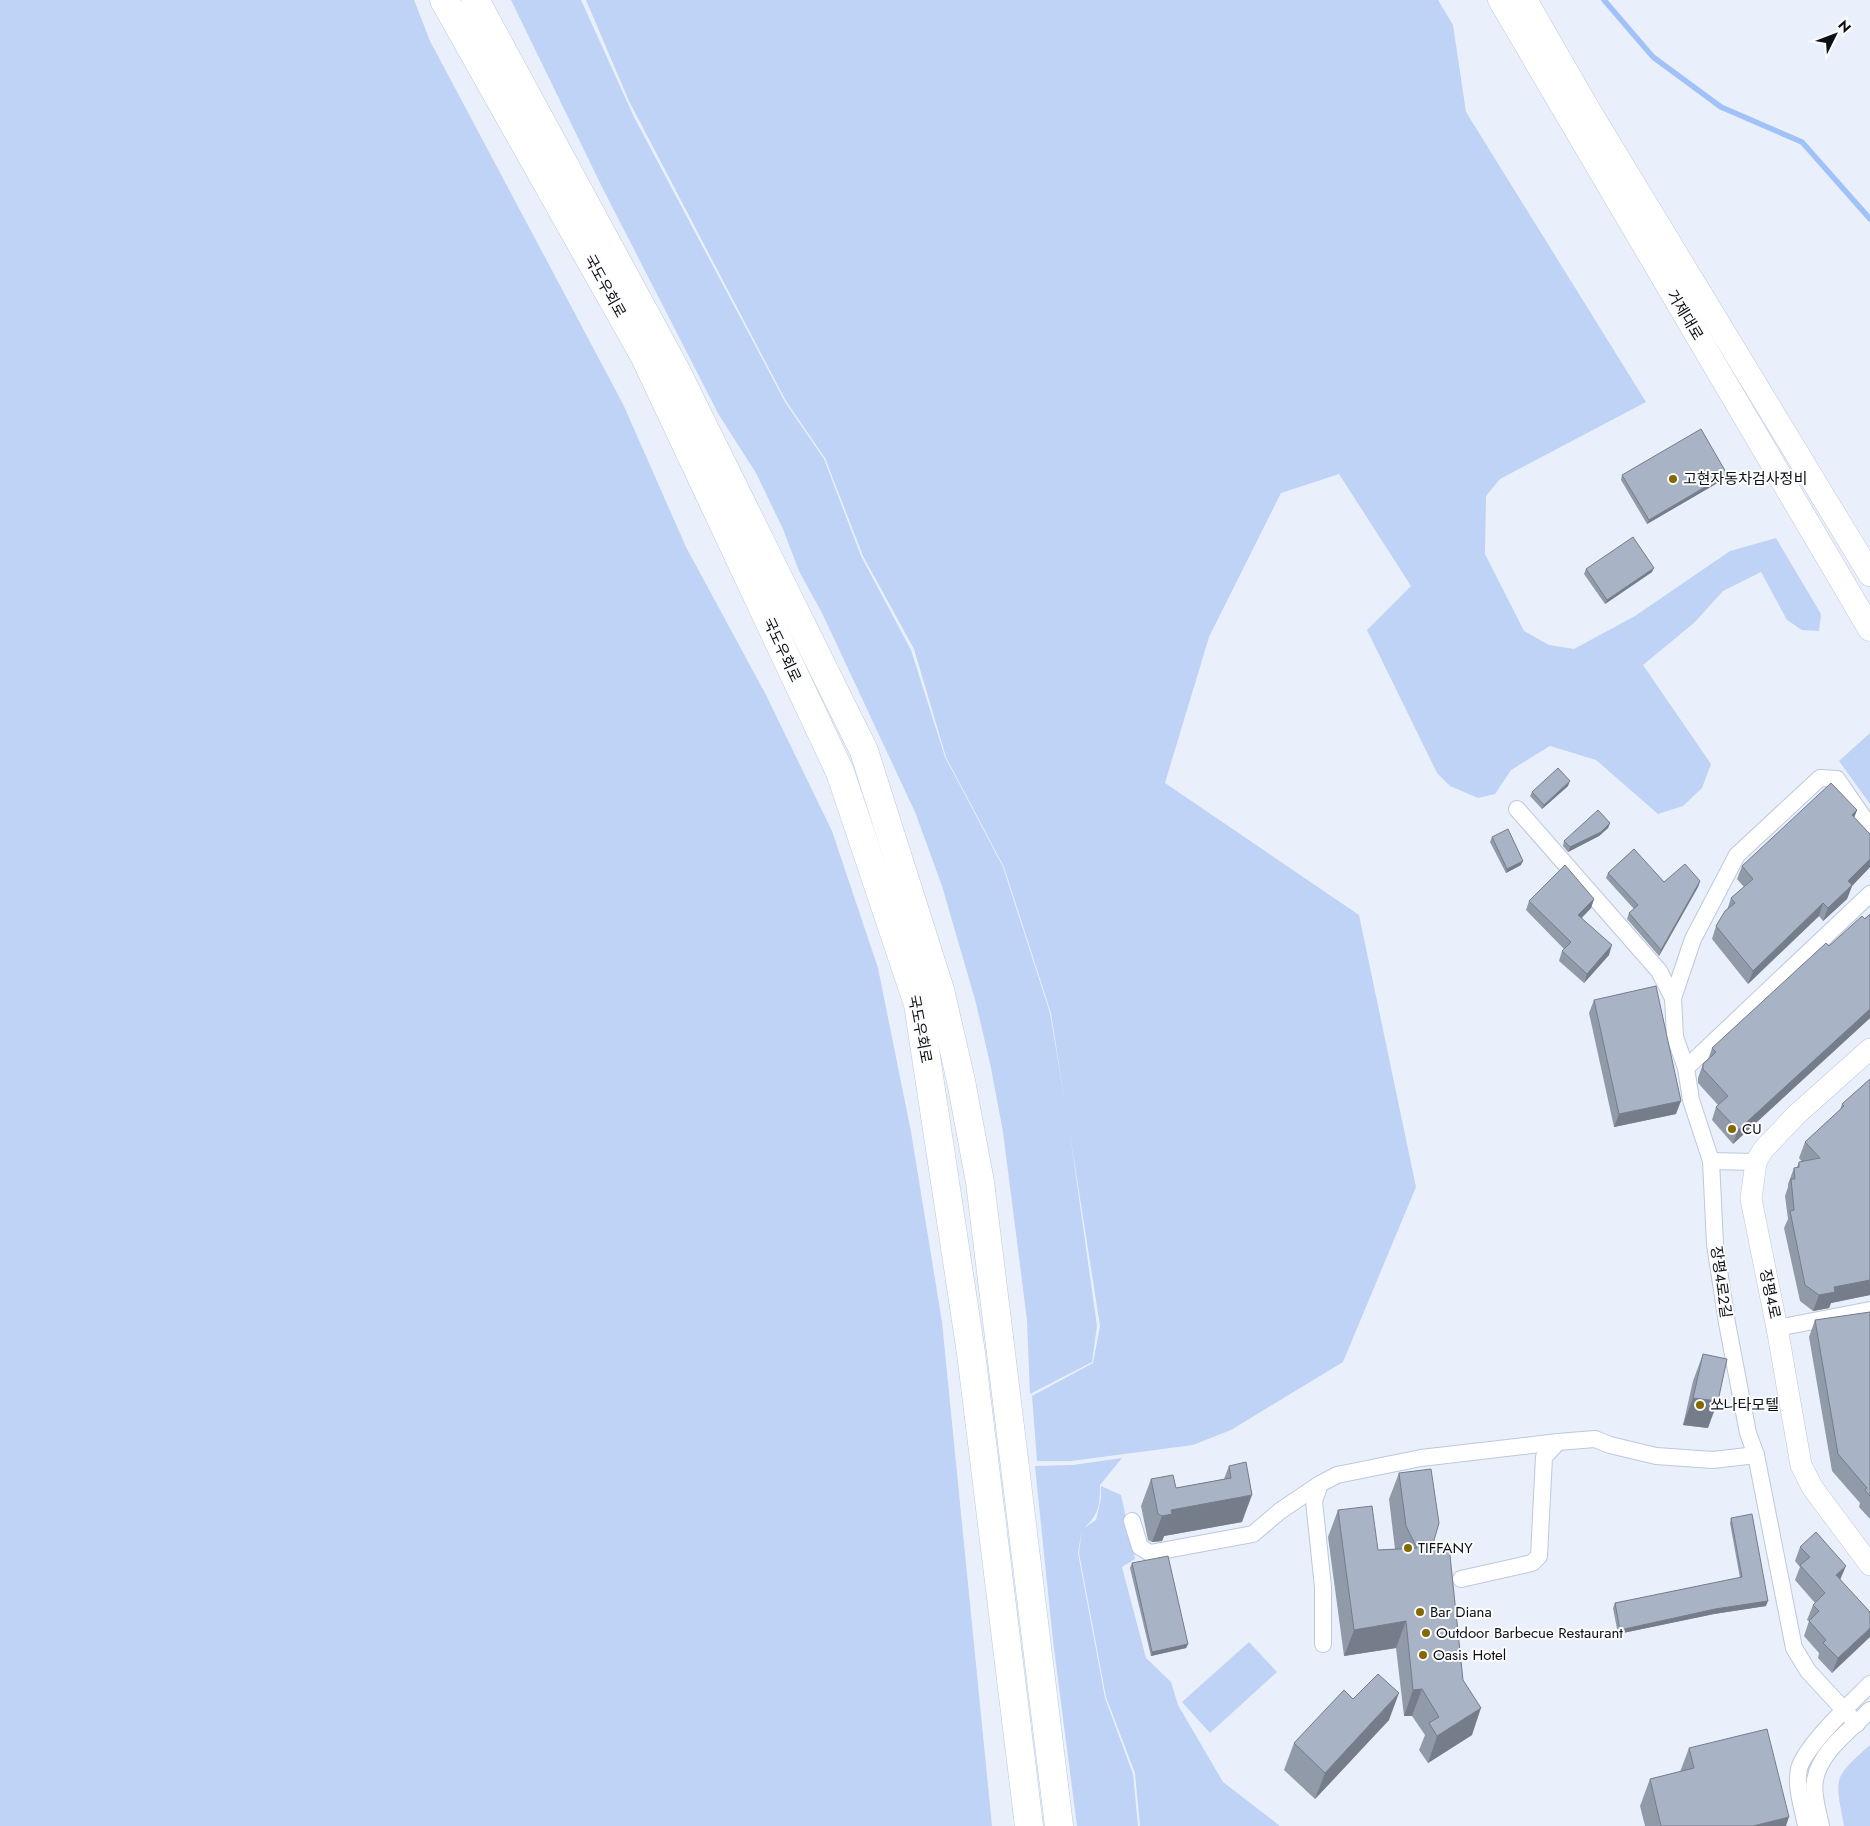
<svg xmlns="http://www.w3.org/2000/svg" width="1870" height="1826" font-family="Jost,'Noto Sans KR',sans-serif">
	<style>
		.green { fill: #bed3f6 }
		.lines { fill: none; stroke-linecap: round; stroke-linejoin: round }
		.stream { stroke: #a1c1f9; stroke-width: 5.5 }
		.minor-casing { stroke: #bdc8db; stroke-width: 18 }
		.tertiary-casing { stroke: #bdc8db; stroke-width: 22 }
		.secondary-casing { stroke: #bdc8db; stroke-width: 25 }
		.trunk-casing { stroke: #bdc8db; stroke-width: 29 }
		.minor { stroke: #fff; stroke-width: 16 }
		.tertiary { stroke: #fff; stroke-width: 21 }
		.secondary { stroke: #fff; stroke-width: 24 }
		.trunk { stroke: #fff; stroke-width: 28 }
		.wall { fill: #909aa9 }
		.shaded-wall { fill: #767d8a }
		.building { fill: #a8b3c5; stroke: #767d8a }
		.poi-dot { fill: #836901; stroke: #fcfcfc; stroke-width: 2 }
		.labels { text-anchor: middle; stroke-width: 4; stroke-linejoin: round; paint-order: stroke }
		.street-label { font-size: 15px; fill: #0c1016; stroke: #fcfcfc }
		.poi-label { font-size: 15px; fill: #0c1016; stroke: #fcfcfc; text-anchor: start }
	</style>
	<rect width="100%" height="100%" fill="#e9f0fb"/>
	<g class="green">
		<path d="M 0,0 L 414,0 L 430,41 L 623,404 L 686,547 L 766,695 L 832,831 L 878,968 L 911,1132 L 942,1322 L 992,1826 L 0,1826 Z"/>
		<path d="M 511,0 L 581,0 L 634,117 L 785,402 L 824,459 L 861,556 L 911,650 L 945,757 L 1003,867 L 1050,1013 L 1065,1103 L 1051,1013 L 1004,867 L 946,757 L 914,649 L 863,556 L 825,458 L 786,401 L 629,101 L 586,0 L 1438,0 L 1453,25 L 1466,112 L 1646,402 L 1500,479 L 1486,496 L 1485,554 L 1524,631 L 1549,645 L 1574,649 L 1635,616 L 1730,551 L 1776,538 L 1821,614 L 1819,631 L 1802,630 L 1787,620 L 1761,572 L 1723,591 L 1695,622 L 1643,665 L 1711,764 L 1702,788 L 1683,806 L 1658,814 L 1596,760 L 1550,746 L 1511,770 L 1495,794 L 1478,798 L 1450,786 L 1437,773 L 1367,630 L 1411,586 L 1339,474 L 1281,493 L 1209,637 L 1165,783 L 1359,915 L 1416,1187 L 1343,1362 L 1231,1430 L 1193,1445 L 1071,1461 L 1037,1461 L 1032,1396 L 1093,1363 L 1100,1326 L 1070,1134 L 1097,1326 L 1092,1362 L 1030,1394 L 1027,1320 L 1003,1132 L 991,1068 L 976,1003 L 942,886 L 915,812 L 823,615 L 799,571 L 783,529 L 756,473 L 719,415 L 602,187 Z"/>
		<path d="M 1870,733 L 1870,804 L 1839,761 Z"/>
		<path d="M 1122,1458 L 1100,1485 C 1100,1506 1099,1514 1084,1528 L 1096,1520 L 1101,1499 L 1101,1486 L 1121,1495 L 1135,1559 L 1122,1567 L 1146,1658 L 1171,1682 L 1178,1705 L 1223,1782 L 1280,1826 L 1140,1826 L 1135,1773 L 1106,1697 L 1079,1553 L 1082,1529 L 1078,1553 L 1105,1698 L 1133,1774 L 1138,1826 L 1077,1826 L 1053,1641 L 1035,1466 L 1073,1465 Z"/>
		<path d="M 1249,1642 L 1277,1672 L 1210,1733 L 1182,1702 Z"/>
		<path d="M 1870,1745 L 1870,1826 L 1844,1826 C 1835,1777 1832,1779 1870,1745 Z"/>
	</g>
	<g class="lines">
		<path class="stream" d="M 1604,0 L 1653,57 L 1721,107 L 1802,142 L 1870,219"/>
		<g class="minor-casing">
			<g id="minor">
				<path d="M 1517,809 L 1659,971 L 1673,998"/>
				<path d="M 1686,1068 L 1675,1037 L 1673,998 L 1693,939 L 1737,855 L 1820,778 L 1837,779 L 1870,827"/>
				<path d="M 1711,1161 L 1756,1162"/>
				<path d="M 1777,1328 L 1870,1310"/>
				<path d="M 1132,1521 L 1140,1547 L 1150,1553 L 1253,1534 L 1280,1511 L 1320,1484"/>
				<path d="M 1461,1579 L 1532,1563 L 1539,1556 L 1544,1457 L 1558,1442 L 1595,1439 L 1610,1445 L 1656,1456 L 1713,1460 L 1756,1455"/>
				<path d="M 1323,1644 L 1323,1587 L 1314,1501 L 1320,1484 L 1337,1475 L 1421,1458 L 1558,1442"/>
				<path d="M 1857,1724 L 1808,1671 L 1794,1648 L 1756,1455 L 1748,1433 L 1727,1323 L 1715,1244 L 1711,1161 L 1691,1100 L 1686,1068 L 1870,894"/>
				<path d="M 1806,1826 C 1803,1808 1795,1788 1799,1769 C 1804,1747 1853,1701 1870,1684"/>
				<path d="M 1821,1826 C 1818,1811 1812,1794 1815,1780 C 1820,1751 1851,1730 1870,1710"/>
			</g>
		</g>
		<g class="tertiary-casing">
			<path id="tertiary" d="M 1870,1049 L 1796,1115 L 1763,1150 L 1756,1162 L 1751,1199 L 1777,1328 L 1801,1465 L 1812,1487 L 1870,1565"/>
		</g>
		<g class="secondary-casing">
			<g id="secondary">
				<path d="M 1500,0 L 1870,629"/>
				<path d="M 1525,0 L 1589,111 L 1870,574"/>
			</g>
		</g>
		<g class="trunk-casing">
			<g id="trunk">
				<path d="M 444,0 L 645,357 L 840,772 L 918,1004 L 971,1353 L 1029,1826"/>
				<path d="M 475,0 L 676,371 L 864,751 L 940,990 L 961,1081 L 980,1182 L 1059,1826"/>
			</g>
		</g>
		<use href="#minor" class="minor"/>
		<use href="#tertiary" class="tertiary"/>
		<use href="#secondary" class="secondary"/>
		<use href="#trunk" class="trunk"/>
	</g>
	<g class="wall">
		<path d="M 1622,475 L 1726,478 L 1647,524 L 1621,480 Z"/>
		<path d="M 1586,569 L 1652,572 L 1605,604 L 1584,574 Z"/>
		<path d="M 1568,786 L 1542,809 L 1530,796 L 1532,792 Z"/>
		<path d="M 1857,810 L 1854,818 L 1870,834 L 1870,867 L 1852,886 L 1847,899 L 1823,921 L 1819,916 L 1748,984 L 1712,939 L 1716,926 L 1727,910 L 1731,898 L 1744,887 L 1737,879 L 1742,866 Z"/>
		<path d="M 1610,823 L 1608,828 L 1599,836 L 1568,852 L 1563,846 L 1564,841 Z"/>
		<path d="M 1492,837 L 1521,865 L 1506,873 L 1490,842 Z"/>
		<path d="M 1608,873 L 1664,882 L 1700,881 L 1698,887 L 1659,956 L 1627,919 L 1629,913 L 1634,909 L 1606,878 Z"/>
		<path d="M 1594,899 L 1591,908 L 1582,918 L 1609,955 L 1584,983 L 1559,961 L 1562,951 L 1564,949 L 1526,910 L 1529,901 Z"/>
		<path d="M 1870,914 L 1870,1018 L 1733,1144 L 1712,1120 L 1716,1107 L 1718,1105 L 1698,1083 L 1698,1078 L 1703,1064 L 1708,1060 L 1712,1048 L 1829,946 Z"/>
		<path d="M 1594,1000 L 1676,1114 L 1614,1127 L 1589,1013 Z"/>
		<path d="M 1870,1079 L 1870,1295 L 1831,1303 L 1829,1308 L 1813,1311 L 1800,1301 L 1784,1228 L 1788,1219 L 1785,1196 L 1788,1187 L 1788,1184 L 1794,1168 L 1797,1167 L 1799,1162 L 1802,1162 L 1799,1158 L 1805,1142 L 1840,1110 L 1842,1104 Z"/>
		<path d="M 1870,1312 L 1870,1519 L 1859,1507 L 1860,1503 L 1832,1471 L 1809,1337 L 1815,1320 Z"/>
		<path d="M 1703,1354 L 1708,1428 L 1683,1425 L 1693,1381 Z"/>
		<path d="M 1229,1466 L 1242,1522 L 1164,1536 L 1162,1541 L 1152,1542 L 1148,1540 L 1141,1506 L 1151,1479 L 1176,1488 L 1224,1479 Z"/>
		<path d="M 1399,1473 L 1432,1547 L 1463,1680 L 1472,1735 L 1428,1763 L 1419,1750 L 1425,1735 L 1412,1716 L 1404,1716 L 1396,1648 L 1344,1656 L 1328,1537 L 1338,1510 L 1378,1550 L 1395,1549 L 1389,1499 Z"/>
		<path d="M 1731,1518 L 1766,1606 L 1714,1614 L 1618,1634 L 1613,1608 L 1615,1603 L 1740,1578 L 1730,1523 Z"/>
		<path d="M 1800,1547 L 1840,1580 L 1870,1612 L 1832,1673 L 1818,1658 L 1819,1653 L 1804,1636 L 1809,1621 L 1807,1620 L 1813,1605 L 1815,1603 L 1795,1580 L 1800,1567 L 1795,1561 Z"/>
		<path d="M 1132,1563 L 1188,1644 L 1186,1648 L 1151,1656 L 1130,1568 Z"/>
		<path d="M 1353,1699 L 1389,1720 L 1315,1799 L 1284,1770 L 1294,1743 Z"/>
		<path d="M 1689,1748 L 1786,1826 L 1645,1826 L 1640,1806 L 1650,1779 L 1680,1772 Z"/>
	</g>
	<g class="shaded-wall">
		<path d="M 1727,474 L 1726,478 L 1647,524 L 1649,520 Z"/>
		<path d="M 1654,568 L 1652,572 L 1605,604 L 1607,600 Z"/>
		<path d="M 1570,781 L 1568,786 L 1542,809 L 1544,805 Z"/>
		<path d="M 1857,810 L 1852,823 L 1852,815 Z"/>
		<path d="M 1610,823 L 1608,828 L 1599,836 L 1568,852 L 1570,847 Z"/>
		<path d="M 1870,859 L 1870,867 L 1852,886 L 1847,899 L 1823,921 L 1828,908 L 1848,881 Z"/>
		<path d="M 1523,861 L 1521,865 L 1506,873 L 1507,869 Z"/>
		<path d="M 1700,881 L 1698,887 L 1659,956 L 1661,950 Z"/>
		<path d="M 1594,899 L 1591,908 L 1575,924 L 1578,915 Z"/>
		<path d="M 1823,903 L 1819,916 L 1748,984 L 1753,971 Z"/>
		<path d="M 1612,945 L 1609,955 L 1584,983 L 1587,974 Z"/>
		<path d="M 1870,1009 L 1870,1018 L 1733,1144 L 1738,1130 Z"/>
		<path d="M 1681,1101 L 1676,1114 L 1614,1127 L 1619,1114 Z"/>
		<path d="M 1870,1280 L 1870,1295 L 1831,1303 L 1829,1308 L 1813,1311 L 1819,1295 L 1834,1287 Z"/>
		<path d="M 1693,1398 L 1718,1401 L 1708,1428 L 1683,1425 Z"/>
		<path d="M 1252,1495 L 1242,1522 L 1164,1536 L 1162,1541 L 1152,1542 L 1162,1516 L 1171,1510 Z"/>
		<path d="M 1846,1566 L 1840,1580 L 1836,1575 Z"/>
		<path d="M 1768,1601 L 1766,1606 L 1714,1614 L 1618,1634 L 1620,1630 L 1715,1609 Z"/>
		<path d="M 1406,1621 L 1396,1648 L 1344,1656 L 1354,1630 Z"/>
		<path d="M 1870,1628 L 1870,1637 L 1832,1673 L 1838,1658 Z"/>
		<path d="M 1188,1644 L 1186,1648 L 1151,1656 L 1152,1652 Z"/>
		<path d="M 1422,1689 L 1412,1716 L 1404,1716 L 1413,1690 Z"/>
		<path d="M 1399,1693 L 1389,1720 L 1315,1799 L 1325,1773 Z"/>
		<path d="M 1481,1708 L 1472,1735 L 1428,1763 L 1437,1736 Z"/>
		<path d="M 1789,1817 L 1786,1826 L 1753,1826 Z"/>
	</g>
	<g class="building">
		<path d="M 1701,429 L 1727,474 L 1649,520 L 1622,475 Z"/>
		<path d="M 1633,537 L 1654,568 L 1607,600 L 1586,569 Z"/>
		<path d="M 1558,768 L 1570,781 L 1544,805 L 1532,792 Z"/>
		<path d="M 1831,783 L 1857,810 L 1852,815 L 1870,834 L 1870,859 L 1848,881 L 1852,885 L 1828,908 L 1823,903 L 1753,971 L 1716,926 L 1725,911 L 1735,903 L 1731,898 L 1753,879 L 1742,866 Z"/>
		<path d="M 1598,810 L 1610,823 L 1601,832 L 1570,847 L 1564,841 Z"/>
		<path d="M 1508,829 L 1523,861 L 1507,869 L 1492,837 Z"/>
		<path d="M 1634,849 L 1664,882 L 1685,864 L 1700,881 L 1661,950 L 1629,913 L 1638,905 L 1608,873 Z"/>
		<path d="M 1565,865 L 1594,899 L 1578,915 L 1612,945 L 1587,974 L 1562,951 L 1571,942 L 1529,901 Z"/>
		<path d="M 1870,914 L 1870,1009 L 1738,1130 L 1716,1107 L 1728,1096 L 1703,1069 L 1703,1064 L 1716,1052 L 1712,1048 L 1826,943 L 1829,946 L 1862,916 L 1865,919 Z"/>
		<path d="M 1656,986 L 1681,1101 L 1619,1114 L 1594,1000 Z"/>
		<path d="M 1870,1079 L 1870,1280 L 1834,1287 L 1835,1292 L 1819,1295 L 1805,1285 L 1790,1211 L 1794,1210 L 1791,1179 L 1795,1179 L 1794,1168 L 1799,1167 L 1799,1162 L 1820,1158 L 1805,1142 L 1844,1106 L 1842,1104 Z"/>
		<path d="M 1870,1312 L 1870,1496 L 1865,1490 L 1867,1488 L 1838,1454 L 1815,1320 Z"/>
		<path d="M 1703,1354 L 1727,1359 L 1718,1401 L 1693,1398 Z"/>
		<path d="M 1246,1462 L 1252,1495 L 1171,1510 L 1172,1514 L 1162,1516 L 1158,1514 L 1151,1479 L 1173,1475 L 1176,1488 L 1231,1478 L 1229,1466 Z"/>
		<path d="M 1431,1469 L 1439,1523 L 1432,1547 L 1449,1546 L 1463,1680 L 1481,1708 L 1437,1736 L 1429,1723 L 1439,1717 L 1422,1689 L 1413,1690 L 1406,1621 L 1354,1630 L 1338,1510 L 1372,1506 L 1378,1550 L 1417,1548 L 1406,1526 L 1399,1473 Z"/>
		<path d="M 1752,1514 L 1768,1601 L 1715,1609 L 1620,1630 L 1615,1603 L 1742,1577 L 1731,1518 Z"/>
		<path d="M 1816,1532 L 1846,1566 L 1836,1575 L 1870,1612 L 1870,1628 L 1838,1658 L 1823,1643 L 1826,1640 L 1809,1621 L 1819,1611 L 1813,1605 L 1825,1593 L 1800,1565 L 1810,1557 L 1800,1547 Z"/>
		<path d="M 1168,1556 L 1188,1644 L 1152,1652 L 1132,1563 Z"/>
		<path d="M 1378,1674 L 1399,1693 L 1325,1773 L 1294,1743 L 1344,1690 L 1353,1699 Z"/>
		<path d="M 1767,1729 L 1789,1817 L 1753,1826 L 1661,1826 L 1650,1779 L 1694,1768 L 1689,1748 Z"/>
	</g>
	<g class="poi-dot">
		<circle cx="1673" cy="479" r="5"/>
		<circle cx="1732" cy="1129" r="5"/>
		<circle cx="1700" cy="1405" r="5"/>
		<circle cx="1408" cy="1548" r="5"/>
		<circle cx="1420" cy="1612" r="5"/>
		<circle cx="1426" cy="1633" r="5"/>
		<circle cx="1423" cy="1655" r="5"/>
	</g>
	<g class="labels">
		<g class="street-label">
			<text transform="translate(605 286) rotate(61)" y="5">국도우회로</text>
			<text transform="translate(1685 315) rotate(59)" y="5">거제대로</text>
			<text transform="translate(782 650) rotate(65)" y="5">국도우회로</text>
			<text transform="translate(920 1029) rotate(79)" y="5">국도우회로</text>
			<text transform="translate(1721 1282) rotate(82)" y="5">장평4로2길</text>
			<text transform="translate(1770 1294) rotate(78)" y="5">장평4로</text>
		</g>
		<g class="poi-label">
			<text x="1683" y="484">고현자동차검사정비</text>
			<text x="1742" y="1134">CU</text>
			<text x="1710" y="1410">쏘나타모텔</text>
			<text x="1418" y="1553">TIFFANY</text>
			<text x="1430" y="1617">Bar Diana</text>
			<text x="1436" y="1638">Outdoor Barbecue Restaurant</text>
			<text x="1433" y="1660">Oasis Hotel</text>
		</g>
	</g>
	<g transform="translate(1835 35) rotate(48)" stroke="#fcfcfc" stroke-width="4" paint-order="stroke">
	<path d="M0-4L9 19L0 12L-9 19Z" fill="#0c1016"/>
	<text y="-8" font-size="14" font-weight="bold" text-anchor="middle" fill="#0c1016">N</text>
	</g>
</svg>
